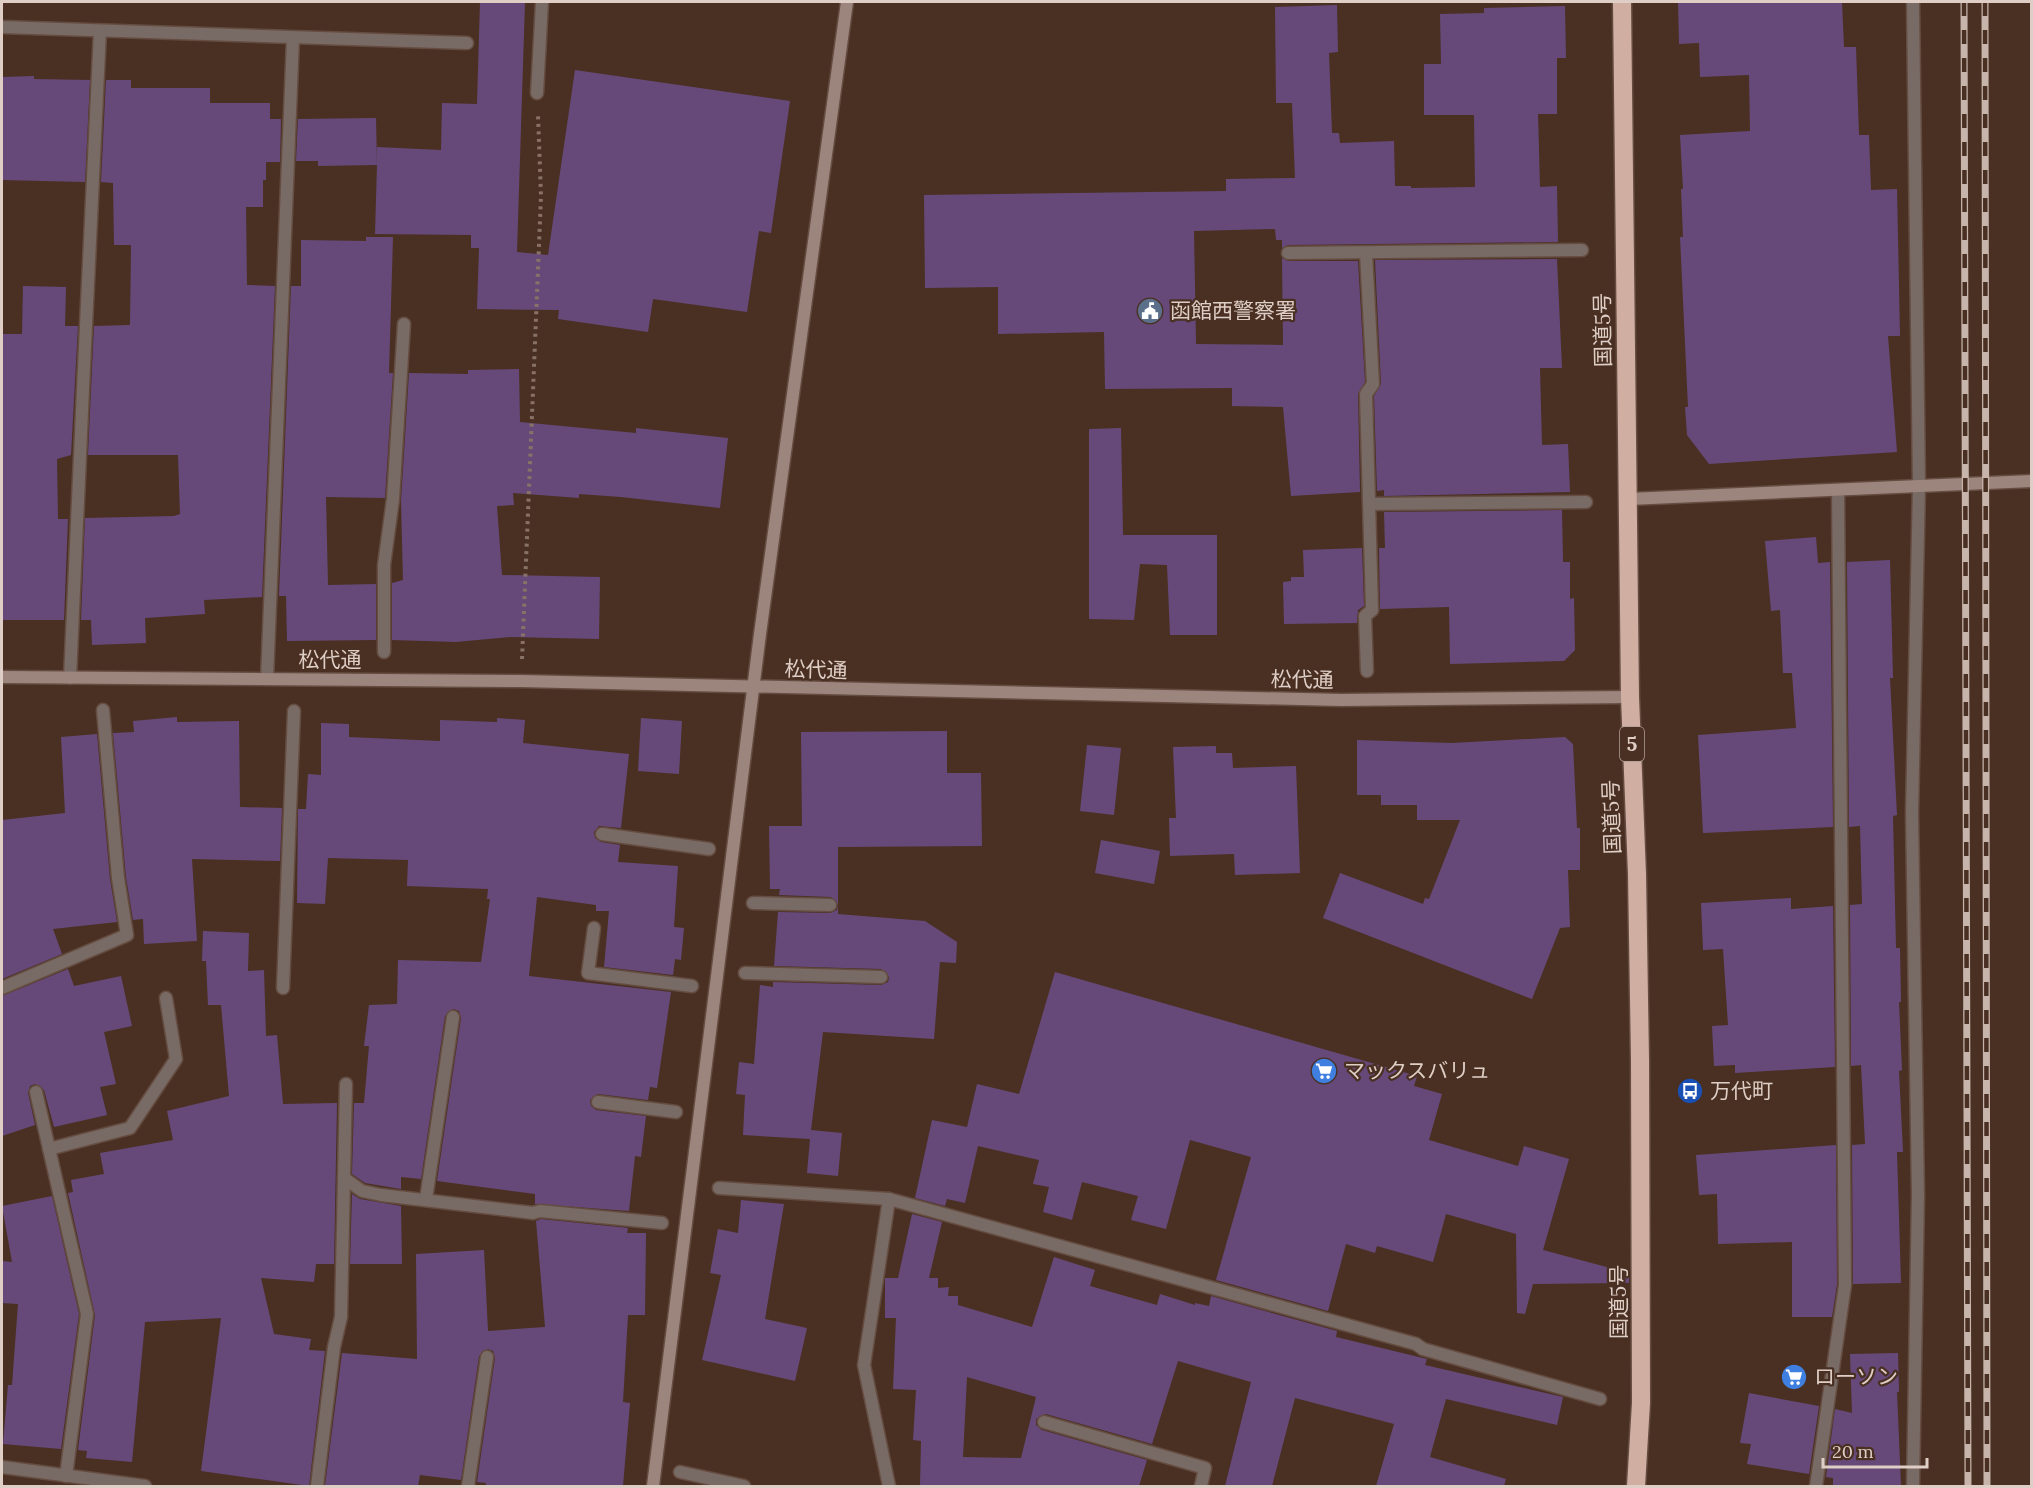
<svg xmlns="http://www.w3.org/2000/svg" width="2033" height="1488" font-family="Lora,'Noto Sans JP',serif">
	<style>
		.building { fill: #674979; fill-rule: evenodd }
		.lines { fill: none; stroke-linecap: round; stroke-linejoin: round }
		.lane-casing { stroke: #654c40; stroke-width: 15 }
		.street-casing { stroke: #654c40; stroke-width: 15 }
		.secondary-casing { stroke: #654c40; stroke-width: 15 }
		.highway-casing { stroke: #654c40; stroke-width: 21 }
		.path { stroke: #887267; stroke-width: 4; stroke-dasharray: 3 4.5; stroke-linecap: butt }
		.lane { stroke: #786a64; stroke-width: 12 }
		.street { stroke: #786a64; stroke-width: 12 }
		.secondary { stroke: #9c857d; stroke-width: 12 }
		.highway { stroke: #d0aea1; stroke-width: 18 }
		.rail-casing { stroke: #c7b5ac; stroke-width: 7 }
		.rail { stroke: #4a3023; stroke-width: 4.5; stroke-dasharray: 14; stroke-linecap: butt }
		.labels { text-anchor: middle; stroke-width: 4.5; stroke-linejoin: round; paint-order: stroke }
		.shield { fill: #4a3023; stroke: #b29f95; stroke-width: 1.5 }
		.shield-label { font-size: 20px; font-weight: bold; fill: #dfcec6 }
		.poi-label { font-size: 21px; fill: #dfcec6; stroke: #4a3023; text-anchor: start }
		.street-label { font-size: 21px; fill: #dfcec6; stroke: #4a3023 }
	</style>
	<rect width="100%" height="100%" fill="#4a3023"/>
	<g class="building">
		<path d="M 480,2 L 525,2 L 517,252 L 548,255 L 575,70 L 790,101 L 771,233 L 759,231 L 747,312 L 653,299 L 648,332 L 558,319 L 559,310 L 477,309 L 479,248 L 471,248 L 471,235 L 375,234 L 377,165 L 318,166 L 318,161 L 296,161 L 298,119 L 376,118 L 377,165 L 377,147 L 441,150 L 442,103 L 477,104 Z"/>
		<path d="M 1678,2 L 1842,2 L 1844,47 L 1856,47 L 1859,135 L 1869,135 L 1871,190 L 1897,189 L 1900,336 L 1888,336 L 1897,452 L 1709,464 L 1687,435 L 1685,407 L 1688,407 L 1680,237 L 1683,237 L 1681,189 L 1683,189 L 1680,135 L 1750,131 L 1749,75 L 1700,77 L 1699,43 L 1679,44 Z"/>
		<path d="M 1337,5 L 1338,52 L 1329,53 L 1332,133 L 1339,133 L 1340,143 L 1394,141 L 1395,186 L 1411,186 L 1411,188 L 1475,187 L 1474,115 L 1424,115 L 1424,64 L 1441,64 L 1440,14 L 1484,13 L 1484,8 L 1565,6 L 1566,58 L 1557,58 L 1557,114 L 1538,114 L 1540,187 L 1557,186 L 1558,242 L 1288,245 L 1282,248 L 1282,240 L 1276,240 L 1275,229 L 1194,231 L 1196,344 L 1283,345 L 1282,258 L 1288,261 L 1358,261 L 1365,382 L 1358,394 L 1360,492 L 1291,496 L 1283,407 L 1232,406 L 1232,388 L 1105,389 L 1104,332 L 998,334 L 998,287 L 925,288 L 924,195 L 1226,191 L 1226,179 L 1295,178 L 1292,103 L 1276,103 L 1275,7 Z"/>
		<path d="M 34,76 L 34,79 L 90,80 L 85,182 L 2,180 L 2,77 Z"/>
		<path d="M 106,80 L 131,80 L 131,88 L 210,88 L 210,103 L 270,103 L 270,119 L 281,119 L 280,162 L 266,162 L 266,180 L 263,180 L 263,207 L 246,207 L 247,285 L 275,286 L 262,597 L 204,600 L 205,614 L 145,618 L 146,643 L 92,645 L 91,620 L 81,620 L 85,518 L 174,516 L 180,514 L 178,455 L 88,455 L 94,326 L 130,325 L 131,245 L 114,245 L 113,183 L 101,182 Z"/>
		<path d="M 366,237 L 393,237 L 389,373 L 393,373 L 385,498 L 326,497 L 328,585 L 376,584 L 376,640 L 287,641 L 286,596 L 279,596 L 291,286 L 301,286 L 301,240 L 366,241 Z"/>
		<path d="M 1557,259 L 1562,368 L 1540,368 L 1542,445 L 1568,444 L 1570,492 L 1384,496 L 1384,490 L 1377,491 L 1374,396 L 1381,384 L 1375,260 Z"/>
		<path d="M 23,286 L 66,287 L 65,326 L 78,326 L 71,455 L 57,459 L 58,519 L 68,519 L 64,620 L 2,620 L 2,334 L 22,334 Z"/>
		<path d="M 519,369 L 520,422 L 636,433 L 636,428 L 728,438 L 720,508 L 621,497 L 579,494 L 579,498 L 513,493 L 514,505 L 497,506 L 502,575 L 600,577 L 599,639 L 511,637 L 456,642 L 392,640 L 392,583 L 403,580 L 401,501 L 409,373 L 468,374 L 468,370 Z"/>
		<path d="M 1121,428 L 1123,535 L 1217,535 L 1217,635 L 1170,635 L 1167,565 L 1140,564 L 1134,620 L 1089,619 L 1089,429 Z"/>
		<path d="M 1562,510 L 1563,562 L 1570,562 L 1570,599 L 1574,598 L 1575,650 L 1564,661 L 1450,664 L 1449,607 L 1380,609 L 1379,548 L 1385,548 L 1384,512 Z"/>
		<path d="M 1816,537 L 1818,563 L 1830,562 L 1833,827 L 1703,833 L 1698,735 L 1796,728 L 1792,673 L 1783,673 L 1780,610 L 1771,611 L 1765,541 Z"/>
		<path d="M 1362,548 L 1364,606 L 1358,610 L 1357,623 L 1284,624 L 1283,582 L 1291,581 L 1291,577 L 1304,577 L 1303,550 Z"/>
		<path d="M 1890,560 L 1893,678 L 1890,678 L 1897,815 L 1893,816 L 1896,948 L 1900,948 L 1901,1002 L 1899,1002 L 1902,1070 L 1899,1071 L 1903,1152 L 1897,1152 L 1901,1283 L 1853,1284 L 1852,1145 L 1865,1144 L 1861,1065 L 1851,1066 L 1850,905 L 1862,904 L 1860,826 L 1849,827 L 1847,562 Z"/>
		<path d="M 177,717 L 177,722 L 239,721 L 240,807 L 282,808 L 280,861 L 192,859 L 197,941 L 144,944 L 143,919 L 133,920 L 126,877 L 113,733 L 134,732 L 133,721 Z"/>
		<path d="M 497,718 L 525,720 L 523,743 L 629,754 L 621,828 L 599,826 L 594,832 L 595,838 L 601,842 L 620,845 L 618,862 L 678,866 L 674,927 L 684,928 L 681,960 L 675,959 L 673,975 L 604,967 L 609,911 L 596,911 L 596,905 L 537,897 L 529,976 L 671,992 L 657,1088 L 650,1087 L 648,1100 L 598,1094 L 590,1100 L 591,1106 L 596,1110 L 646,1116 L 641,1157 L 635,1156 L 629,1211 L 535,1204 L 535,1194 L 437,1181 L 461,1018 L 459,1011 L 454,1009 L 445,1016 L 421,1179 L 401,1177 L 401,1189 L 365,1183 L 352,1174 L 354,1103 L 364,1103 L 369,1046 L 364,1046 L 369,1005 L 397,1004 L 398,960 L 481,962 L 490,899 L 487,899 L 488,889 L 407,886 L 408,860 L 328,858 L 325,904 L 297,903 L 298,809 L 306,809 L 308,774 L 321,775 L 321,723 L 349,724 L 349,737 L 440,741 L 440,720 L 497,722 Z"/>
		<path d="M 641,718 L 682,721 L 679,774 L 638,771 Z"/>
		<path d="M 947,731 L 947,773 L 981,773 L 982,846 L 838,847 L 838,914 L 925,921 L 957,942 L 956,963 L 940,962 L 934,1039 L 823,1032 L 811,1130 L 842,1133 L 838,1176 L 807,1173 L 810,1139 L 743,1135 L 745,1095 L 736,1094 L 739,1062 L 754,1064 L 760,985 L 773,987 L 773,982 L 881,985 L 888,982 L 889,977 L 881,969 L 774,966 L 778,912 L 830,913 L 837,910 L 838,905 L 831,897 L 779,895 L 780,889 L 770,889 L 769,826 L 802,826 L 801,732 Z"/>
		<path d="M 97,734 L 110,879 L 117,922 L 53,929 L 62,954 L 2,979 L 2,820 L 65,813 L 61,737 Z"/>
		<path d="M 1565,737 L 1573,744 L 1577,828 L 1580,828 L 1580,870 L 1568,870 L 1570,927 L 1560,928 L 1532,999 L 1323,918 L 1340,873 L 1423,904 L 1425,898 L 1429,899 L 1460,820 L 1417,820 L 1417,805 L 1381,805 L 1381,795 L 1357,795 L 1357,740 L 1452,743 Z"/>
		<path d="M 1087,745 L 1121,748 L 1114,815 L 1080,811 Z"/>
		<path d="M 1216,746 L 1216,753 L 1232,753 L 1233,768 L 1296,766 L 1300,873 L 1235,875 L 1234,854 L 1170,856 L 1169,818 L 1176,818 L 1173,747 Z"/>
		<path d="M 1101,840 L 1160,851 L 1154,884 L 1095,873 Z"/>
		<path d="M 1791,898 L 1791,909 L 1833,906 L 1835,1067 L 1735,1073 L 1735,1065 L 1714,1066 L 1712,1026 L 1728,1025 L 1723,949 L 1703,950 L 1701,903 Z"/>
		<path d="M 203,931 L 249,933 L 248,971 L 264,970 L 266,1036 L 277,1035 L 283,1104 L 337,1103 L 334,1264 L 316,1264 L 314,1282 L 261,1278 L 274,1334 L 311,1339 L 309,1350 L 325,1351 L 309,1486 L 201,1471 L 221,1318 L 145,1322 L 132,1462 L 86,1458 L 87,1451 L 78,1450 L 95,1315 L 68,1193 L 73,1192 L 71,1180 L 104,1174 L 100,1153 L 173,1140 L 167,1111 L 229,1096 L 221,1005 L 208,1005 L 206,961 L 202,961 Z"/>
		<path d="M 68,969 L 74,986 L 121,976 L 132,1026 L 104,1032 L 116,1084 L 100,1087 L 107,1115 L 54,1127 L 44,1090 L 35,1084 L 30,1086 L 28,1093 L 35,1125 L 2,1136 L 2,996 Z"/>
		<path d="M 1055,972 L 1417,1076 L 1414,1086 L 1442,1094 L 1429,1140 L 1518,1166 L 1524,1146 L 1569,1159 L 1543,1250 L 1629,1273 L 1629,1283 L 1533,1284 L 1525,1314 L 1517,1313 L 1516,1234 L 1446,1214 L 1433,1262 L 1377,1246 L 1375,1253 L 1346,1244 L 1328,1311 L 1216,1280 L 1251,1157 L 1190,1140 L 1166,1229 L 1131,1220 L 1138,1196 L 1082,1182 L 1072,1220 L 1043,1212 L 1049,1187 L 1033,1184 L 1039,1160 L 978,1146 L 965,1203 L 947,1199 L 945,1206 L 915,1198 L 932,1120 L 967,1127 L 977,1084 L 1019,1094 Z"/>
		<path d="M 1836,1145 L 1837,1284 L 1832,1317 L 1792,1317 L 1792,1242 L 1718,1244 L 1717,1194 L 1699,1195 L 1696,1155 Z"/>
		<path d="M 352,1194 L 360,1199 L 401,1206 L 402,1264 L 350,1264 Z"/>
		<path d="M 52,1196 L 79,1314 L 61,1449 L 3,1444 L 8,1385 L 12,1385 L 18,1304 L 2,1303 L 2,1261 L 12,1262 L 2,1206 Z"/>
		<path d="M 741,1200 L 784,1204 L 765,1319 L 807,1328 L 795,1381 L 702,1360 L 721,1275 L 710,1273 L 718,1229 L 738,1233 Z"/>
		<path d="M 912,1214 L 942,1222 L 929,1278 L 938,1278 L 938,1288 L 949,1287 L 948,1296 L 958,1296 L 958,1305 L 1032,1327 L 1054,1257 L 1095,1270 L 1090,1286 L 1157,1305 L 1160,1294 L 1195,1305 L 1195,1303 L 1209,1306 L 1211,1296 L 1337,1331 L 1336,1337 L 1427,1359 L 1425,1365 L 1563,1397 L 1557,1425 L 1446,1399 L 1430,1457 L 1506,1479 L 1504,1486 L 1376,1486 L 1394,1424 L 1295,1398 L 1272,1486 L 1225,1486 L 1251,1382 L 1178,1361 L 1152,1444 L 1046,1414 L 1036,1419 L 1036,1425 L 1042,1430 L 1147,1460 L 1139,1486 L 920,1486 L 921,1441 L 913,1440 L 916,1390 L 893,1389 L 896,1318 L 885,1318 L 885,1278 L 898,1278 ZM 967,1377 L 1036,1397 L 1021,1458 L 963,1457 Z"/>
		<path d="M 541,1219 L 628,1228 L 627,1233 L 646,1233 L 645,1315 L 628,1315 L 623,1402 L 630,1403 L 623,1486 L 486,1486 L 486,1483 L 477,1482 L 495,1358 L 493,1351 L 488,1349 L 479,1356 L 461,1480 L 420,1475 L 418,1486 L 325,1486 L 342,1353 L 417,1359 L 416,1254 L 484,1250 L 488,1331 L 545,1327 L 536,1221 Z"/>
		<path d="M 1898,1353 L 1899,1392 L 1897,1392 L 1901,1486 L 1833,1486 L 1833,1478 L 1826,1477 L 1835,1409 L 1852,1413 L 1850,1354 Z"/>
		<path d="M 1749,1393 L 1819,1406 L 1809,1474 L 1747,1464 L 1751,1444 L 1740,1443 Z"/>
	</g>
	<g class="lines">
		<g class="lane-casing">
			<g id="lane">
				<path d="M 1288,253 L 1582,250"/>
				<path d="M 1369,504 L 1586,502"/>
				<path d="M 384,652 L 384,565 L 393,499 L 404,324"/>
				<path d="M 1367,671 L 1365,616 L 1372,610"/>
				<path d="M 602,834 L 709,849"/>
				<path d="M 753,903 L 830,905"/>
				<path d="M 283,988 L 294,711"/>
				<path d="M 49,1149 L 130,1128 L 176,1059 L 166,998"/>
				<path d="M 344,1178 L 362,1191 L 381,1195 L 533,1213 L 540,1211 L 662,1223"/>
				<path d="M 426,1199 L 453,1017"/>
				<path d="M 1423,1349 L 1600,1399"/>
				<path d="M 468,1486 L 487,1357"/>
				<path d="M 1816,1486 L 1845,1285 L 1838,490"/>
			</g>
		</g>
		<g class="street-casing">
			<g id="street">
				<path d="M 2,27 L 467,43"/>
				<path d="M 537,93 L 542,2"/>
				<path d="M 1366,253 L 1373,384 L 1366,394 L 1372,610"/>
				<path d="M 70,678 C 78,462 91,247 100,31"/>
				<path d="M 267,679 L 293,38"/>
				<path d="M 594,928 L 588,973 L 692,986"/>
				<path d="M 745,973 L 881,977"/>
				<path d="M 2,988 L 127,935 L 118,878 L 103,710"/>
				<path d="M 36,1092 L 87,1314 L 66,1476"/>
				<path d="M 598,1102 L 676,1112"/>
				<path d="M 719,1188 L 889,1199 L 1416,1344 L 1423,1349"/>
				<path d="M 889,1199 L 864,1365 L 889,1486"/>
				<path d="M 1044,1422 L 1205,1468 L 1201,1486"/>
				<path d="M 2,1467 L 145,1486"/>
				<path d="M 680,1472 L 744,1486"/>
				<path d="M 317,1486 L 334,1347 L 341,1317 L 346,1084"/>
				<path d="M 1913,1486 L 1918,1195 L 1912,813 L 1919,486 L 1913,2"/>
			</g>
		</g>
		<g class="secondary-casing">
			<g id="secondary">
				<path d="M 1629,499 L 2032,481"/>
				<path d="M 2,677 L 521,681 L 1341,700 L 1630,697"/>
				<path d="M 653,1486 L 760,634 L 847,2"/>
			</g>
		</g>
		<g class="highway-casing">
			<path id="highway" d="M 1622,2 L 1630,697 L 1637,874 L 1640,1060 L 1641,1403 L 1636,1486"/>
		</g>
		<path class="path" d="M 522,659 L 541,196 L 538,115"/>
		<use href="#lane" class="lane"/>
		<use href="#street" class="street"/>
		<use href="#secondary" class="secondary"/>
		<use href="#highway" class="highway"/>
		<g class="rail-casing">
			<g id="rail">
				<path d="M 1964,2 L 1968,1486"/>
				<path d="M 1985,2 L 1987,1486"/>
			</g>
		</g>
		<use href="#rail" class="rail"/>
	</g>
	<defs>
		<g id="civic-disc" transform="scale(1.35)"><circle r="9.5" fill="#5c6f8a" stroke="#4a3023"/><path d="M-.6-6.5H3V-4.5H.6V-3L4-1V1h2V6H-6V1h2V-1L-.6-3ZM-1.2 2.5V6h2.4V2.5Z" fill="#fff"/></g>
		<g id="supermarket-disc" transform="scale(1.35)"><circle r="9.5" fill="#3f7fe0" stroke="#4a3023"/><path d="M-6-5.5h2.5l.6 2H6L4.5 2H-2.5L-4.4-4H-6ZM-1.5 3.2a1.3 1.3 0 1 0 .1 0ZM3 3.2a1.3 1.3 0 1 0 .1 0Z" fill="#fff"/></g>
		<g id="bus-disc" transform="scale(1.35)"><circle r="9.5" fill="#1a4fb4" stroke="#4a3023"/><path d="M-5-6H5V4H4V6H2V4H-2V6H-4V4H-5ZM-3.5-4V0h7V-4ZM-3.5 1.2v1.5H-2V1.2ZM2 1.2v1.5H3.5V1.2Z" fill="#fff"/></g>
	</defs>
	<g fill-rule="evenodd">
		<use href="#civic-disc" x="1150" y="311"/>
		<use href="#supermarket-disc" x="1324" y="1071"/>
		<use href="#bus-disc" x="1690" y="1091"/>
		<use href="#supermarket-disc" x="1794" y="1377"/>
	</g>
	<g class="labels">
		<rect class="shield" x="1620" y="727" width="24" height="34" rx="4.5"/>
		<g class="shield-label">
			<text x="1632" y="751">5</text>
		</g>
		<g class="poi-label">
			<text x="1170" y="318">函館西警察署</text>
			<text x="1344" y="1078">マックスバリュ</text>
			<text x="1710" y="1098">万代町</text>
			<text x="1814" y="1384">ローソン</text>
		</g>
		<g class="street-label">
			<text transform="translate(1603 330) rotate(-91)" y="7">国道5号</text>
			<text x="330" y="667">松代通</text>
			<text transform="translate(816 670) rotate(2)" y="7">松代通</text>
			<text transform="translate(1302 680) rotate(1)" y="7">松代通</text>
			<text transform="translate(1612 817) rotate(-92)" y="7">国道5号</text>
			<text transform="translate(1619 1302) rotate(-90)" y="7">国道5号</text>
		</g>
	</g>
	<rect width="2033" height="1488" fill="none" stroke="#dfcec6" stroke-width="6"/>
	<path d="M1823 1458v9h104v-9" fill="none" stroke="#dfcec6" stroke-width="3"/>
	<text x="1832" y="1458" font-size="18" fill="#dfcec6" stroke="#4a3023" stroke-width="4.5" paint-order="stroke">20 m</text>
</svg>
